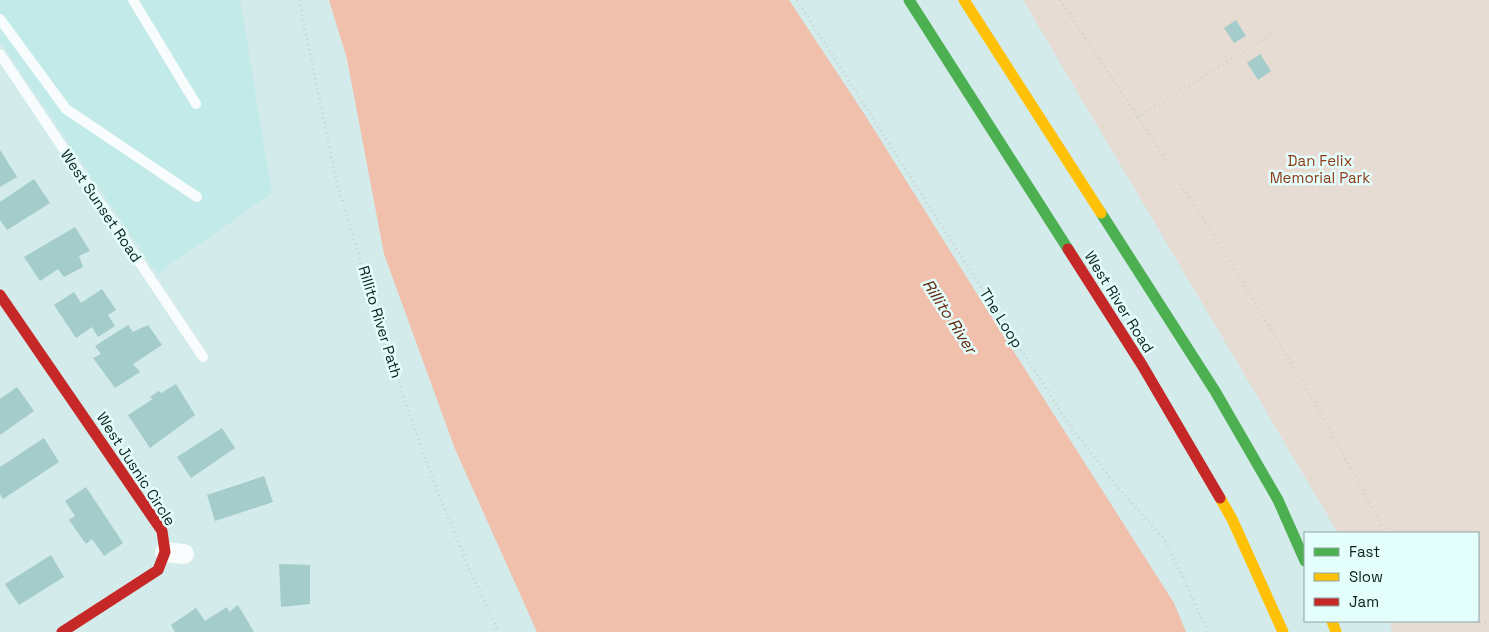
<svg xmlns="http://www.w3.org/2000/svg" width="1489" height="632" font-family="'Space Grotesk',sans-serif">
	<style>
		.built { fill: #c2eae8 }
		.green { fill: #e7dcd4 }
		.water { fill: #f0c0ac }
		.building { fill: #a3ccca }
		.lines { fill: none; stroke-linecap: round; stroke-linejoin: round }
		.path { stroke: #cbd2d2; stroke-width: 3; stroke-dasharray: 1 4; stroke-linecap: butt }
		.lane { stroke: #f8fcfc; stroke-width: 10 }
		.street { stroke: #f8fcfc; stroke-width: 20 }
		.fast { stroke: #4caf50; stroke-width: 11 }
		.slow { stroke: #ffc107; stroke-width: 11 }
		.jam { stroke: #c62828; stroke-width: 11 }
		.labels { text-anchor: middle; stroke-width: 5; stroke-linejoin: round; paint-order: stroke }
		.park-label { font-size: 15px; fill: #8f3a17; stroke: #e4fefc }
		.street-label { font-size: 15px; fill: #0e1f1e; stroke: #e4fefc }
		.water-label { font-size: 16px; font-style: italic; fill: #682b14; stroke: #e4fefc }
	</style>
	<rect width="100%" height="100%" fill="#d3ebea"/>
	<path class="built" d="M 0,0 L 240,0 L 272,193 L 157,274 L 0,41 Z"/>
	<path class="green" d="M 1023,0 L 1489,0 L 1489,632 L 1392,632 L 1390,621 L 1478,621 L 1478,533 L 1338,533 Z"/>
	<path class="water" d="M 329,0 L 789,0 L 865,115 L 979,297 L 1174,603 L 1186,632 L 537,632 L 455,449 L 384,254 L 347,59 Z"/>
	<g class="building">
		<path d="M 1236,20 L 1246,36 L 1234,43 L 1224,28 Z"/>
		<path d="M 1260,54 L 1271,71 L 1258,80 L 1247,63 Z"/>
		<path d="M 0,150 L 17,177 L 0,187 Z"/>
		<path d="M 34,179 L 50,203 L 7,230 L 0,220 L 0,202 Z"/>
		<path d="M 75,227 L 90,251 L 79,256 L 83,267 L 64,277 L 58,269 L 40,281 L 24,257 Z"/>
		<path d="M 102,289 L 116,310 L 108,315 L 115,326 L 98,337 L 92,327 L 76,338 L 54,305 L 74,292 L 81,303 Z"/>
		<path d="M 128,325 L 133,332 L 148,325 L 162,345 L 133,364 L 140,372 L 115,388 L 93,358 L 101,354 L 95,346 Z"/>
		<path d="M 176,384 L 195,415 L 150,448 L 128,415 L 153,399 L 150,397 L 159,391 L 161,393 Z"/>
		<path d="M 17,387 L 34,411 L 0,435 L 0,399 Z"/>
		<path d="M 222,428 L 235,448 L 191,478 L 177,457 Z"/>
		<path d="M 44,438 L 59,462 L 3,499 L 0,494 L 0,467 Z"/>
		<path d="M 264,476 L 273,502 L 215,521 L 207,495 Z"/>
		<path d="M 86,487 L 123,543 L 104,556 L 92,539 L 86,544 L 69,520 L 75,516 L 65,501 Z"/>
		<path d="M 51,555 L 64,577 L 19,605 L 5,584 Z"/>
		<path d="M 279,564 L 310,565 L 310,604 L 281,607 Z"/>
		<path d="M 238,605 L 254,632 L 175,632 L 171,625 L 196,608 L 205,621 L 227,607 L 229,612 Z"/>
	</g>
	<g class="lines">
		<g class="path">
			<path d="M 299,0 L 336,179 L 372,299 L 406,405 L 439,496 L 466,561 L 498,632"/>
			<path d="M 797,0 L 1072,429 L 1117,486 L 1165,540 L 1208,632"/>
			<path d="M 1060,0 L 1138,117"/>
			<path d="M 1270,35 L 1138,117 L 1223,250 L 1311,396 L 1386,533"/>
			<path d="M 1475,621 L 1489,624"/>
		</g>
		<g class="lane">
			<path d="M 133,0 L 196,104"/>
			<path d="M 0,19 L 66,109 L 197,197"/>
			<path d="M 0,54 L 203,357"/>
		</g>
		<path class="street" d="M 165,552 L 184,554"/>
		<g class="fast">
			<path d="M 909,0 L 1068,249"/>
			<path d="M 1101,213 L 1215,391 L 1278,500 L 1305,561"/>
		</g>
		<g class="slow">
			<path d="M 964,0 L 1101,213"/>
			<path d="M 1220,498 L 1232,519 L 1283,632"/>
			<path d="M 1332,621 L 1336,632"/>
		</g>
		<g class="jam">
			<path d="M 1068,249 L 1142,365 L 1220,498"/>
			<path d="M 0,295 L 162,531 L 165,552 L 158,570 L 62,632"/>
		</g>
	</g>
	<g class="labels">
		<g class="park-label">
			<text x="1320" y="166">Dan Felix<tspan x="1320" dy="17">Memorial Park</tspan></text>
		</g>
		<g class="street-label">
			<text transform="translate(101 206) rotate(56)" y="5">West Sunset Road</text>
			<text transform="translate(1119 302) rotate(58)" y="5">West River Road</text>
			<text transform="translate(1001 318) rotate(58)" y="5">The Loop</text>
			<text transform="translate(380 322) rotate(73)" y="5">Rillito River Path</text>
			<text transform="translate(136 469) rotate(57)" y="5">West Jusnic Circle</text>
		</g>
		<g class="water-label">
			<text transform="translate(950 316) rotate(57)" y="6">Rillito River</text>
		</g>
	</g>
	<rect x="1304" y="532" width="175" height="90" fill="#e4fefc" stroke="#8ea5a3"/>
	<rect x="1314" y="548" width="25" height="8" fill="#4caf50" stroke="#8ea5a3"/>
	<text x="1349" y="557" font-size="15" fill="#0e1f1e">Fast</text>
	<rect x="1314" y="573" width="25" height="8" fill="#ffc107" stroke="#8ea5a3"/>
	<text x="1349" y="582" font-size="15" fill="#0e1f1e">Slow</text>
	<rect x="1314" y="598" width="25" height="8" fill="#c62828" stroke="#8ea5a3"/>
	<text x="1349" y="607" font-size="15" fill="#0e1f1e">Jam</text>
</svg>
